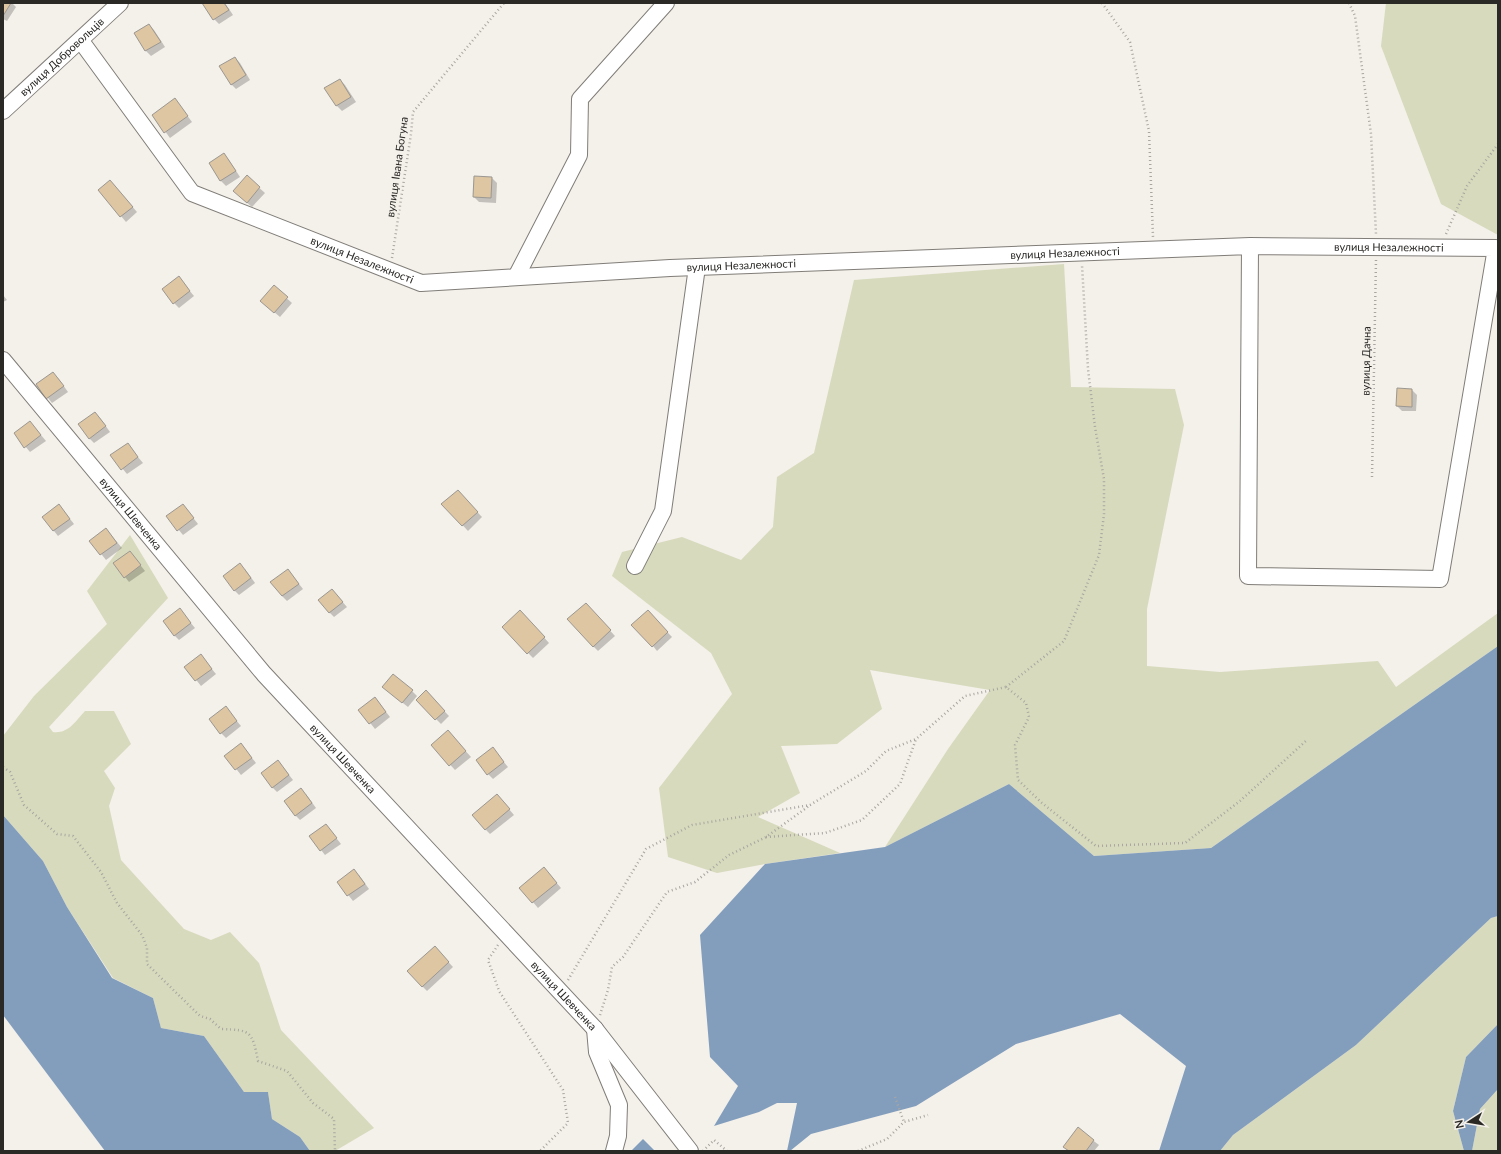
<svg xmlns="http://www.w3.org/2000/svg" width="1501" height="1154" font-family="Lato,sans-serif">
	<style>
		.green { fill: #d7dabc }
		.water { fill: #839ebd }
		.shadow { fill: #0003 }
		.building { fill: #ddc6a1; stroke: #9b9792 }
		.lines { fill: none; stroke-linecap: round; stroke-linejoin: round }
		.street-casing { stroke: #807d78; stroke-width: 18 }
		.path { stroke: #a9a6a1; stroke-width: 2.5; stroke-dasharray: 1 3; stroke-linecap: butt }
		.street { stroke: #fff; stroke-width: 16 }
		.labels { text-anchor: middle; stroke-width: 4; stroke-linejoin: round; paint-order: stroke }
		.street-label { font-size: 11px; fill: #2a2926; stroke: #f4f0ea }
	</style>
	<rect width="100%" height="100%" fill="#f4f0ea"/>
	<g class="green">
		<path d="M 1386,3 L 1498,3 L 1498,235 L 1441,204 L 1381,46 Z"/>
		<path d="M 1064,264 L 1071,387 L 1175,389 L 1184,425 L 1147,609 L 1147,666 L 1220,672 L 1378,661 L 1396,687 L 1498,613 L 1498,646 L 1211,848 L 1094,856 L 1009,784 L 885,847 L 948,749 L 990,690 L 870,670 L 882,709 L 837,744 L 781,746 L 800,793 L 758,817 L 840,853 L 765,864 L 717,873 L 668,857 L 659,788 L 732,694 L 711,653 L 612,576 L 622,552 L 682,537 L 741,560 L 773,527 L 777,477 L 814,453 L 854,280 Z"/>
		<path d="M 130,535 L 168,598 L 49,727 L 53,732 C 68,734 75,722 85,711 L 114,711 L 131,744 L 104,771 L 115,788 L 109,806 L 121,860 L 184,929 L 211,940 L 230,932 L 259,963 L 281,1030 L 374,1128 L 335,1151 L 310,1151 L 300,1137 L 272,1119 L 268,1092 L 244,1092 L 204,1036 L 161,1028 L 153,998 L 113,978 L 67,907 L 43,861 L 3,815 L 3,736 L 34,696 L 107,624 L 87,591 Z"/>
		<path d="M 1498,916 L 1498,1024 L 1466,1057 L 1453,1111 L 1464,1151 L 1220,1151 L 1233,1135 L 1356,1045 L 1491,918 Z"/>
		<path d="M 1498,1089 L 1498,1151 L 1472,1151 L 1480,1109 Z"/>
	</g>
	<g class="water">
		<path d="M 1498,646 L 1498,916 L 1491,918 L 1356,1045 L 1233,1135 L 1220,1151 L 1159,1151 L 1186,1066 L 1120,1014 L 1016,1044 L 916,1106 L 811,1134 L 790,1151 L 787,1151 L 797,1103 L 777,1103 L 759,1112 L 714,1126 L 738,1086 L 710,1057 L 700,935 L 765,864 L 885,847 L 1009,784 L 1094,856 L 1211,848 Z"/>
		<path d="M 3,815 L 43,861 L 67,907 L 112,978 L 153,998 L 161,1028 L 204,1036 L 244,1092 L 268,1092 L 272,1119 L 300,1137 L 310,1151 L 105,1151 L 3,1015 Z"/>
		<path d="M 1498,1024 L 1498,1089 L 1480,1109 L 1472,1151 L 1464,1151 L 1453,1111 L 1466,1057 Z"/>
		<path d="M 643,1139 L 655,1151 L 631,1151 Z"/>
	</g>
	<g class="shadow">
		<path d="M 3,3 L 12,3 L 16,7 L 7,21 L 3,19 Z"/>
		<path d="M 204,3 L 225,3 L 233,15 L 219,24 L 214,19 Z"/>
		<path d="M 149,25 L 154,30 L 165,47 L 151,56 L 146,51 L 135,33 Z"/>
		<path d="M 235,58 L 240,63 L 250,80 L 236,89 L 231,84 Z"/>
		<path d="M 340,80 L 345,85 L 356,102 L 342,111 L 337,106 L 326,89 Z"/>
		<path d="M 175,99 L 192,122 L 170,138 L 153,115 Z"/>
		<path d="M 224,155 L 229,160 L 240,177 L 226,186 L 221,181 L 210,163 Z"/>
		<path d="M 247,177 L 265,193 L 252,207 L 239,196 Z"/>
		<path d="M 492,178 L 497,183 L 496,203 L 479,202 L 474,197 Z"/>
		<path d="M 110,181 L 137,212 L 126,222 L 99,190 Z"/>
		<path d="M 179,278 L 194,296 L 179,308 L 174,303 Z"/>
		<path d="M 274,287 L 292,303 L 280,317 L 267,306 Z"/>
		<path d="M 3,295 L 7,300 L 3,302 Z"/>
		<path d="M 58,378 L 68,392 L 52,403 L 37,384 Z"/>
		<path d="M 1412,390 L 1417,395 L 1416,411 L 1402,411 L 1397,406 Z"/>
		<path d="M 100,418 L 110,432 L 94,443 L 89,438 Z"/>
		<path d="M 30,422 L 46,441 L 30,452 L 15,434 Z"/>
		<path d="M 127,444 L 143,463 L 127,474 L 112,456 Z"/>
		<path d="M 462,496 L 482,517 L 468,531 L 443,504 Z"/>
		<path d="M 59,505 L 74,524 L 58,536 L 43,517 Z"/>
		<path d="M 183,505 L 198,524 L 183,535 L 168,517 Z"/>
		<path d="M 106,529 L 122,548 L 106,560 L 91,541 Z"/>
		<path d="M 130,552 L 145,571 L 129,582 L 125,577 Z"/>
		<path d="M 245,569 L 255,583 L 239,595 L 234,590 Z"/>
		<path d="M 292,575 L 303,589 L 287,601 L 282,596 Z"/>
		<path d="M 332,590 L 347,607 L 334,617 L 330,613 Z"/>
		<path d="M 590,609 L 615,636 L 598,651 L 593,646 Z"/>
		<path d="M 180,610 L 195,628 L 179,640 L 174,635 Z"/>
		<path d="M 525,616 L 549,643 L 533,658 L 503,627 Z"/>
		<path d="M 652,616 L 672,637 L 657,651 L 653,646 Z"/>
		<path d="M 201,656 L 216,674 L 201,686 L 186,667 Z"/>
		<path d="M 412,691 L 417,696 L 408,707 L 389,692 Z"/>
		<path d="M 426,692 L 449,716 L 441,724 L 417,700 Z"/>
		<path d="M 375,698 L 390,717 L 375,729 L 360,710 Z"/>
		<path d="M 226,708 L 241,726 L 226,738 L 221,733 Z"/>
		<path d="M 452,736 L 471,757 L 455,770 L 432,745 Z"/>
		<path d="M 241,744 L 256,763 L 241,775 L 226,756 Z"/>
		<path d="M 493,749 L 508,767 L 493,779 L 488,774 Z"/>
		<path d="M 283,767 L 293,780 L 277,792 L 272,787 Z"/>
		<path d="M 306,794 L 316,808 L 300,820 L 295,815 Z"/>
		<path d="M 501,800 L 514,815 L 490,834 L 486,830 Z"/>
		<path d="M 326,825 L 341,844 L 325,855 L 321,850 Z"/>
		<path d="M 549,874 L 561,888 L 538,908 L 521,888 Z"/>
		<path d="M 359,875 L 369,889 L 353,901 L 338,882 Z"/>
		<path d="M 439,952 L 453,967 L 427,991 L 422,986 Z"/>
		<path d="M 1078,1129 L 1099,1145 L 1094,1151 L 1069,1151 L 1065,1147 Z"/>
	</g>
	<g class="building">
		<path d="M 3,3 L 11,3 L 3,16 Z"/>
		<path d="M 202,3 L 224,3 L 229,10 L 213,20 Z"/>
		<path d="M 149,24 L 161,42 L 145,51 L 134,33 Z"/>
		<path d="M 235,57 L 246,75 L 231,85 L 219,66 Z"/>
		<path d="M 340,79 L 351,97 L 336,106 L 324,88 Z"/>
		<path d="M 175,98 L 188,116 L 164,133 L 152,115 Z"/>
		<path d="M 224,153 L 236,171 L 220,181 L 209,163 Z"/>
		<path d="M 247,175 L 260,187 L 247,203 L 233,191 Z"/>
		<path d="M 474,176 L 492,177 L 491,198 L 473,197 Z"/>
		<path d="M 110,180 L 133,207 L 120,217 L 98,190 Z"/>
		<path d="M 179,276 L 190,291 L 173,304 L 162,289 Z"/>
		<path d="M 274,285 L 288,297 L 274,313 L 260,301 Z"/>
		<path d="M 53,372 L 64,386 L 46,399 L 36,384 Z"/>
		<path d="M 1397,388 L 1412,389 L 1412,407 L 1396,406 Z"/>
		<path d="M 95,412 L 106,426 L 89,439 L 78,424 Z"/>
		<path d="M 30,421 L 41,435 L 24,448 L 14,433 Z"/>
		<path d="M 128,443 L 138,457 L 121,470 L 110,455 Z"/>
		<path d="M 458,490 L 478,512 L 462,526 L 441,504 Z"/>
		<path d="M 59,504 L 70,519 L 53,531 L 42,517 Z"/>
		<path d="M 183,504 L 194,518 L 177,531 L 166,516 Z"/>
		<path d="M 106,528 L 117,543 L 100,555 L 89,541 Z"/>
		<path d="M 130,551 L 141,565 L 124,578 L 113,563 Z"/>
		<path d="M 240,563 L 251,578 L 234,591 L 223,576 Z"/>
		<path d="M 288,569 L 299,584 L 282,596 L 270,582 Z"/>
		<path d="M 332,589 L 343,602 L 329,613 L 318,600 Z"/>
		<path d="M 586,603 L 611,630 L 593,647 L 567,619 Z"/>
		<path d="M 180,608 L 191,623 L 174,636 L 163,621 Z"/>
		<path d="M 520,610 L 545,637 L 527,654 L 502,627 Z"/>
		<path d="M 648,610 L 668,632 L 652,647 L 631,625 Z"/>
		<path d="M 201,654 L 212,669 L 195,681 L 184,667 Z"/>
		<path d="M 393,674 L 413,690 L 402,703 L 382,687 Z"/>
		<path d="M 426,690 L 445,711 L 435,720 L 416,700 Z"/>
		<path d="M 375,697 L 386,712 L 369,724 L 358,710 Z"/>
		<path d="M 226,706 L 237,721 L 220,734 L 209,719 Z"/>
		<path d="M 448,730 L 466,751 L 449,766 L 431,745 Z"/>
		<path d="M 241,743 L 252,758 L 235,770 L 224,756 Z"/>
		<path d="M 493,747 L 504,762 L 487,775 L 476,760 Z"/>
		<path d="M 278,760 L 289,775 L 272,788 L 261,773 Z"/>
		<path d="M 301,788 L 312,803 L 295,816 L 284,801 Z"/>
		<path d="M 497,794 L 510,809 L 485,830 L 472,815 Z"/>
		<path d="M 326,824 L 337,838 L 320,851 L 309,836 Z"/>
		<path d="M 544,867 L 557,883 L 532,903 L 519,888 Z"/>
		<path d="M 354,869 L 365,884 L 347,896 L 337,882 Z"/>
		<path d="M 435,946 L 449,962 L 422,987 L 407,971 Z"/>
		<path d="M 1078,1127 L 1094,1140 L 1086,1151 L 1069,1151 L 1063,1147 Z"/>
	</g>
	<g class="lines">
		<g class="street-casing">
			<g id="street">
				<path id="s1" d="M 81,41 L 192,193 L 421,283 L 670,268 L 1250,246 L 1496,248 L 1440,579 L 1248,576 L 1250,246"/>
				<path id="s2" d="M 3,111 L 120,3"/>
				<path d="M 516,277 L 579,155 L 580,99 L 666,3"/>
				<path id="s3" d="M 3,360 L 264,674 L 595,1029 L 690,1151"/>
				<path d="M 635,566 L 663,511 L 697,267"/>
				<path d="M 595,1029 L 597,1052 L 619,1105 L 618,1136 L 614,1151"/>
			</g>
		</g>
		<g class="path">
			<path d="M 1102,3 L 1130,42 L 1149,131 L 1153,237"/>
			<path d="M 1349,3 L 1355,16 L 1371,134 L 1376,234"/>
			<path d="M 1446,234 L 1467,186 L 1498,144"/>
			<path d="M 392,258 L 411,134 L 413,112 L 504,3"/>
			<path d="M 1372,477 L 1376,259"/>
			<path d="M 1006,687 L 1064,641 L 1099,555 L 1104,514 L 1104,479 L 1095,427 L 1088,369 L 1082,265"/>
			<path d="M 3,767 L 10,772 L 24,805 L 57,834 L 73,836 L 101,872 L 117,903 L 142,935 L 147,948 L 147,964 L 200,1016 L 210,1019 L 221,1029 C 251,1030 252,1031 258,1061 L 287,1071 L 313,1103 L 334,1119 L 335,1151"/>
			<path d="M 766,837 L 825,833 L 862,820 L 900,784 L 916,739"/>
			<path d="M 498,945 L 488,960 L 499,991 L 563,1090 L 568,1123 L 540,1151"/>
			<path d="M 568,980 L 646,849 L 692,825 L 810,805 L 866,771 L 886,751 L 916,739 L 965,696 L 1006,687 L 1026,703 L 1029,717 L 1015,745 L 1018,780 L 1042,803 L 1096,846 L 1185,843 L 1240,801 L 1307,740"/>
			<path d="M 600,1015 L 608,990 L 612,967 L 623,957 L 667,892 L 695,882 L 729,855 L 766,837 L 809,806"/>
			<path d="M 895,1097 L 904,1122"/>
			<path d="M 703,1151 L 714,1140 L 727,1151"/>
			<path d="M 858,1151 L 887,1139 L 904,1122 L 928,1115"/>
		</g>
		<use href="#street" class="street"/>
	</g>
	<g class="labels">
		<g class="street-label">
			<text dy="4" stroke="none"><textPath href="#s2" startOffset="80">вулиця Добровольців</textPath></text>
			<text transform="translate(397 167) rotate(-82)" y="4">вулиця Івана Богуна</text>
			<text dy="4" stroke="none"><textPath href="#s1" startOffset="1403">вулиця Незалежності</textPath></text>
			<text dy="4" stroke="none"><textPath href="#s1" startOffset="1079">вулиця Незалежності</textPath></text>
			<text dy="4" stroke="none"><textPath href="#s1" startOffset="371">вулиця Незалежності</textPath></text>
			<text dy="4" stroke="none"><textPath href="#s1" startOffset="755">вулиця Незалежності</textPath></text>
			<text transform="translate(1366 361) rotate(-89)" y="4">вулиця Дачна</text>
			<text dy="4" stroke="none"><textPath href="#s3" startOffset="200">вулиця Шевченка</textPath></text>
			<text dy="4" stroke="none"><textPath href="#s3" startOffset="524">вулиця Шевченка</textPath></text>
			<text dy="4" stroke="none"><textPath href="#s3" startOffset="848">вулиця Шевченка</textPath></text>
		</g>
	</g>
	<rect width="1501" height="1154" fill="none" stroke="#2a2926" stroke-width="8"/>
	<g transform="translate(1469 1122) rotate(258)" stroke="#f4f0ea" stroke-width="3" paint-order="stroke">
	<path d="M0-3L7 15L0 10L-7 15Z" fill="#2a2926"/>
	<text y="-6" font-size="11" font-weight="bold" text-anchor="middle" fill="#2a2926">N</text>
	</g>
</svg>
